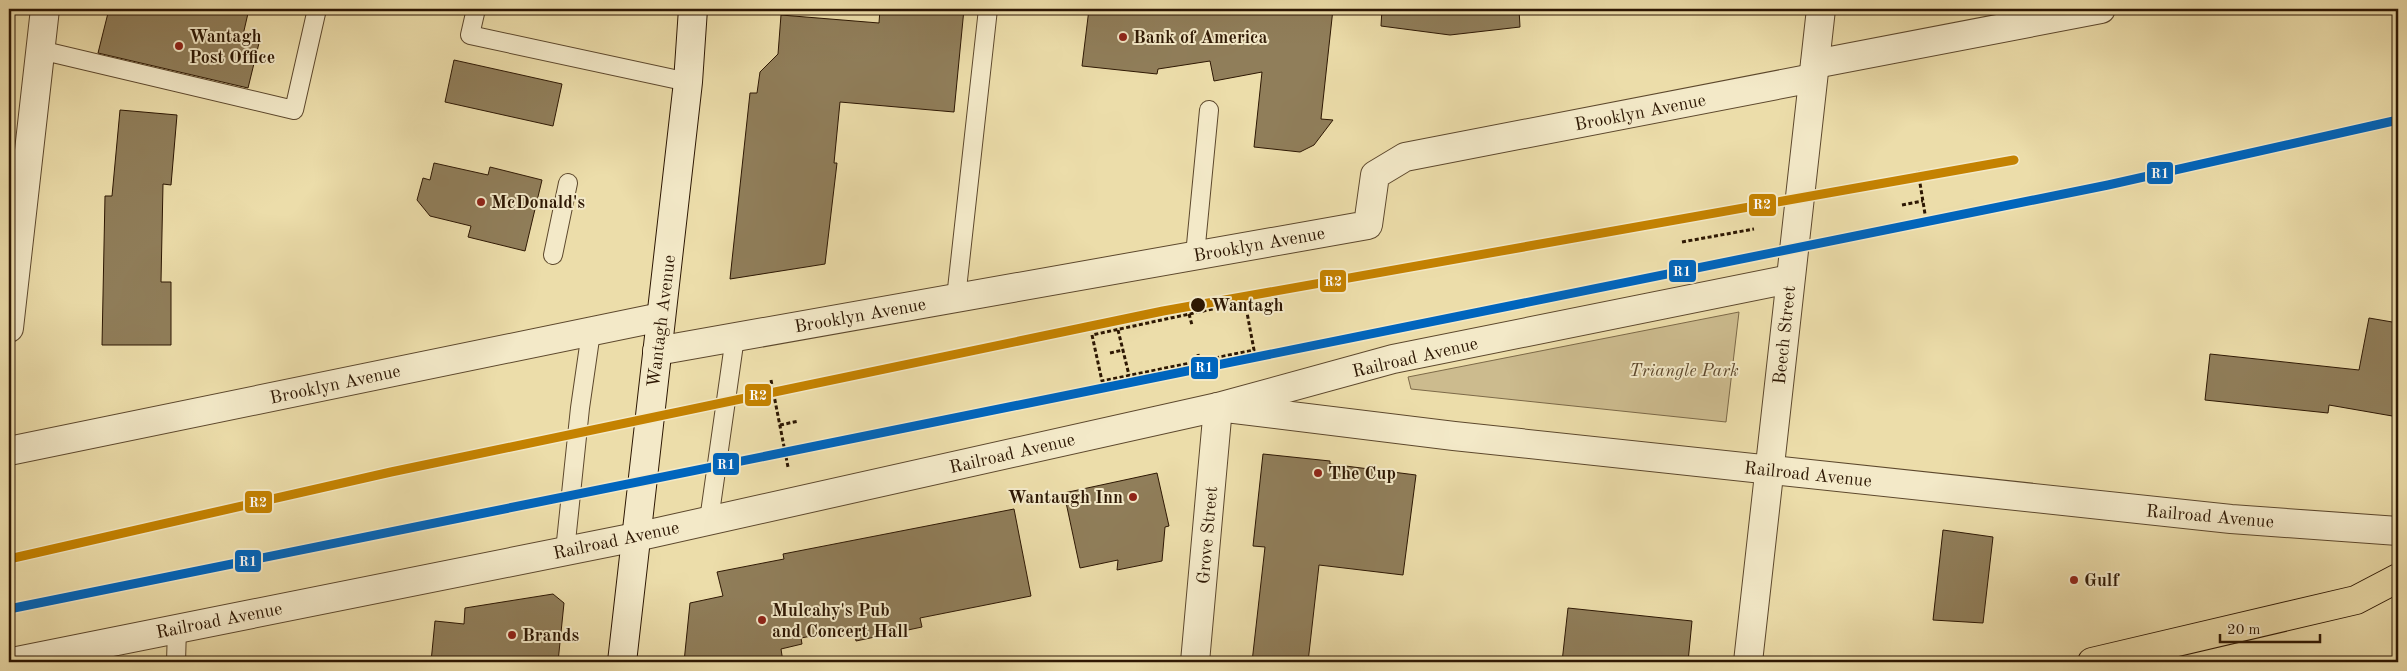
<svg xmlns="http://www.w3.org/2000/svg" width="2407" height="671" font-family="'Old Standard TT',serif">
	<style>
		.green { fill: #ccbb8e; stroke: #7c6948 }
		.building { fill: #907e5a; stroke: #2d1703 }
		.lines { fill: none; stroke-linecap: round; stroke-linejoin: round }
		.lane-casing { stroke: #5d482d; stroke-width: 20 }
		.street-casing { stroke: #5d482d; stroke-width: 30 }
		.secondary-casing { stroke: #2d1703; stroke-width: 30 }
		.highway-casing { stroke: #2d1703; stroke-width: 30 }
		.path { stroke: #2d1703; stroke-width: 3; stroke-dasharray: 4 2.5; stroke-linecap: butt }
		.lane { stroke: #f3e9c8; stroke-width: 18 }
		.street { stroke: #f3e9c8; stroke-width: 28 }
		.secondary { stroke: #f3e9c8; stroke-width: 28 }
		.highway { stroke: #ecddaa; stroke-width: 28 }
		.rail-1-casing { stroke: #f3e9c8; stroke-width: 12 }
		.rail-2-casing { stroke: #f3e9c8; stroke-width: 12 }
		.rail-1 { stroke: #0065bd; stroke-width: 9 }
		.rail-2 { stroke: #c48201; stroke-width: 9 }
		.poi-dot { fill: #8f2418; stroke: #f3e9c8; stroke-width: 2 }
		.stop-dot { fill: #2d1703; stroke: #f3e9c8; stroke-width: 2 }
		.labels { text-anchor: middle; stroke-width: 4; stroke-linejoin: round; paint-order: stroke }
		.poi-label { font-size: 18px; font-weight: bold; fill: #2d1703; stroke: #f3e9c8; text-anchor: start }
		.street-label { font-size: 18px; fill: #2d1703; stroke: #f3e9c8 }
		.stop-label { font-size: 18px; font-weight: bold; fill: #2d1703; stroke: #f3e9c8; text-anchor: start }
		.park-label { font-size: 18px; font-style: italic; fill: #5d482d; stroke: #f3e9c8 }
		.line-badge { stroke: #f3e9c8; stroke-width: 2 }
		.badge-label { font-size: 14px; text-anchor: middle; font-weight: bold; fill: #fff }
	</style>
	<rect width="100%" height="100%" fill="#ecddaa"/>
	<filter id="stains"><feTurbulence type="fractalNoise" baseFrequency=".004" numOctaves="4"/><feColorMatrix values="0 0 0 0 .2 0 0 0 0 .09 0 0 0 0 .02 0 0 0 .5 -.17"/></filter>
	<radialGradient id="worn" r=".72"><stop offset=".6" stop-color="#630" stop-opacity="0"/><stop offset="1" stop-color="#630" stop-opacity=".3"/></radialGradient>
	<path class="green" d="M 1739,312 L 1726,422 L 1411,389 L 1408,377 Z"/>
	<g class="building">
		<path d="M 109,9 L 249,9 L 243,35 L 260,39 L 248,88 L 98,53 Z"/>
		<path d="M 880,9 L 964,9 L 954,112 L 840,102 L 834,163 L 837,163 L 825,264 L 730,279 L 750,93 L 757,93 L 760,72 L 778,54 L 781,15 L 879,23 Z"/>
		<path d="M 1089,9 L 1333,9 L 1321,119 L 1333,120 L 1314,145 L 1300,152 L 1254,147 L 1262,72 L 1214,81 L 1210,61 L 1158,69 L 1157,74 L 1082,66 Z"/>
		<path d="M 1382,9 L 1519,9 L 1520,27 L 1450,35 L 1381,26 Z"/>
		<path d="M 454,60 L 562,84 L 553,126 L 445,102 Z"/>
		<path d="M 120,110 L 177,115 L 171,185 L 163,184 L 161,282 L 171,282 L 171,345 L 102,345 L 105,196 L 112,196 Z"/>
		<path d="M 434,163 L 488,175 L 490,167 L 542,180 L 525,251 L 468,237 L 471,226 L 430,216 L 417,200 L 423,178 L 430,180 Z"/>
		<path d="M 2369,318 L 2398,323 L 2398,417 L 2329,405 L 2328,413 L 2205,400 L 2210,354 L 2359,370 Z"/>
		<path d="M 1263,454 L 1330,461 L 1330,464 L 1416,475 L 1403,575 L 1319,565 L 1308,662 L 1252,662 L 1265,547 L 1253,546 Z"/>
		<path d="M 1157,473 L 1169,526 L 1165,527 L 1162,561 L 1117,570 L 1118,560 L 1080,568 L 1064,493 Z"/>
		<path d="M 1014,509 L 1031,596 L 920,618 L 922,627 L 856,641 L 854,628 L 801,638 L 802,644 L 781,649 L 783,662 L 684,662 L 690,603 L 723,596 L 717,572 L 784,559 L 783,554 Z"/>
		<path d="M 1943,530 L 1993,537 L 1983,623 L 1933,620 Z"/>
		<path d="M 553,594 L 564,603 L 558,662 L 431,662 L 435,621 L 464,624 L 465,608 Z"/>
		<path d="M 1568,608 L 1692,621 L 1688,662 L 1562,662 Z"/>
	</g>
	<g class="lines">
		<g class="lane-casing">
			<g id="lane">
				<path d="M 476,9 L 470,35 L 688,82"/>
				<path d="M 40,50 L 294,110 L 317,9"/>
				<path d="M 553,255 L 568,183"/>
				<path d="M 1195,255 L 1209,110"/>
				<path d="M 956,298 L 988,9"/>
				<path d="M 709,520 L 735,337"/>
				<path d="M 565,551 L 580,408 L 591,332"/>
				<path d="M 176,662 L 177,628"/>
			</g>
		</g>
		<g class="street-casing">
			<g id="street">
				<path d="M 1815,64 L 2101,9"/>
				<path d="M 9,328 L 45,9"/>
				<path d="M 657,351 L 1368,225 L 1375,175 L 1405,157 L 1813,78"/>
				<path d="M 9,451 L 661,317"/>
				<path d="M 12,662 L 636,537 L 1218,407 L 1393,359 L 1790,279"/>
				<path d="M 1195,662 L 1218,407 L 1454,436 L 2231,519 L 2398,531"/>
				<path d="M 1748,662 L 1821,9"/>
			</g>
		</g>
		<g class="secondary-casing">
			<path id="secondary" d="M 622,662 L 688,82 L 693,9"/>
		</g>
		<g class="highway-casing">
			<path id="highway" d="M 2092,662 L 2356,600 L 2398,578"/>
		</g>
		<g class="path">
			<path d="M 1918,171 L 1925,214"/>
			<path d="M 1902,205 L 1923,201"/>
			<path d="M 1682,242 L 1754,229"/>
			<path d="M 1245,302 L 1254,350 L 1102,381 L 1092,335 Z"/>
			<path d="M 1189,314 L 1192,325"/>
			<path d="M 1118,330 L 1129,375"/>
			<path d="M 1110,353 L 1123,350"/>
			<path d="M 1198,354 L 1199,362"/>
			<path d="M 771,380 L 788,467"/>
			<path d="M 780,425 L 799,421"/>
		</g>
		<use href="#lane" class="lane"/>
		<use href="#street" class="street"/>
		<use href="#secondary" class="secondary"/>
		<use href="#highway" class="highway"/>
		<g class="rail-1-casing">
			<path id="rail-1" d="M 9,609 L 2108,185 L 2398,120"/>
		</g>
		<g class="rail-2-casing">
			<path id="rail-2" d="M 9,559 L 391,472 L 1163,311 L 2014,160"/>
		</g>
		<use href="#rail-1" class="rail-1"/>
		<use href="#rail-2" class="rail-2"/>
	</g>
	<g class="poi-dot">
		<circle cx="1123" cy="37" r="5"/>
		<circle cx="179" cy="46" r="5"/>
		<circle cx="481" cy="202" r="5"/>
		<circle cx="1318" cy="473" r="5"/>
		<circle cx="1133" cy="497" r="5"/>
		<circle cx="2074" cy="580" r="5"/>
		<circle cx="762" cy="620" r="5"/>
		<circle cx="512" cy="635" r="5"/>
	</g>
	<circle class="stop-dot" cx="1198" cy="305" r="8"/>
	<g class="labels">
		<g class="poi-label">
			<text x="189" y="42">Wantagh<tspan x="189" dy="21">Post Office</tspan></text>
			<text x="1133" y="43">Bank of America</text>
			<text x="491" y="208">McDonald's</text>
			<text x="1328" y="479">The Cup</text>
			<text x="1123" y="503" text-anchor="end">Wantaugh Inn</text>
			<text x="2084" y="586">Gulf</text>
			<text x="772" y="616">Mulcahy's Pub<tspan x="772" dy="21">and Concert Hall</tspan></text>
			<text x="522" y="641">Brands</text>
		</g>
		<g class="street-label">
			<text transform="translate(1640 112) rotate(-11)" y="6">Brooklyn Avenue</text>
			<text transform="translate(1259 244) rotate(-10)" y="6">Brooklyn Avenue</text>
			<text transform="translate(860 315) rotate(-10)" y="6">Brooklyn Avenue</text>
			<text transform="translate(661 321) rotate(-83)" y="6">Wantagh Avenue</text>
			<text transform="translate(1784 335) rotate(-84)" y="6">Beech Street</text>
			<text transform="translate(1415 357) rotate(-13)" y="6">Railroad Avenue</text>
			<text transform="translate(335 384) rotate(-12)" y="6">Brooklyn Avenue</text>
			<text transform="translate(1012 453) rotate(-13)" y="6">Railroad Avenue</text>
			<text transform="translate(1808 474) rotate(6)" y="6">Railroad Avenue</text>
			<text transform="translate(2210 516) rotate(5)" y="6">Railroad Avenue</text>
			<text transform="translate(1207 535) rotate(-85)" y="6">Grove Street</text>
			<text transform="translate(616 540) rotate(-12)" y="6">Railroad Avenue</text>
			<text transform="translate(219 620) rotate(-11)" y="6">Railroad Avenue</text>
		</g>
		<g class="stop-label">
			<text x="1211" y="311">Wantagh</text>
		</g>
		<g class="park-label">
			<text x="1684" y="376">Triangle Park</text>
		</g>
	</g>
	<g class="line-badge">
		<rect x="2146" y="161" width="28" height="24" rx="5" fill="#0065bd"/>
		<rect x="1748" y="193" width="29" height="24" rx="5" fill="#c48201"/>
		<rect x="1668" y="259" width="29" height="24" rx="5" fill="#0065bd"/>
		<rect x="1319" y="269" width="28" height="24" rx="5" fill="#c48201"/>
		<rect x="1190" y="356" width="29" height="24" rx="5" fill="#0065bd"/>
		<rect x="744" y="383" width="28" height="24" rx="5" fill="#c48201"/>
		<rect x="712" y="452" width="28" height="24" rx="5" fill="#0065bd"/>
		<rect x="244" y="490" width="29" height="24" rx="5" fill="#c48201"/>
		<rect x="234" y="549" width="28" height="24" rx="5" fill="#0065bd"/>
	</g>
	<g class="badge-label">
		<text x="2160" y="178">R1</text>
		<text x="1762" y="209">R2</text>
		<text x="1682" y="276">R1</text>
		<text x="1333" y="286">R2</text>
		<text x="1204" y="372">R1</text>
		<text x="758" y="400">R2</text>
		<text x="726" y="469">R1</text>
		<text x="258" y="507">R2</text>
		<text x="248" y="566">R1</text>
	</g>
	<rect width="2407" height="671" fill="none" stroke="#ecddaa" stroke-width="30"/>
	<rect x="10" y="10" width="2387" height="651" fill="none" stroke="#2d1703" stroke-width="2.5"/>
	<rect x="15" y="15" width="2377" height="641" fill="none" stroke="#2d1703"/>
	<path d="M2220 634v8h100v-8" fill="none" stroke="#2d1703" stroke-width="2.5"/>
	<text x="2227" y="634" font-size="15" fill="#2d1703" stroke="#f3e9c8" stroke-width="4" paint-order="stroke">20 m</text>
	<rect width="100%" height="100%" filter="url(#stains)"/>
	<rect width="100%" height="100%" fill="url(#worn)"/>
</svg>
